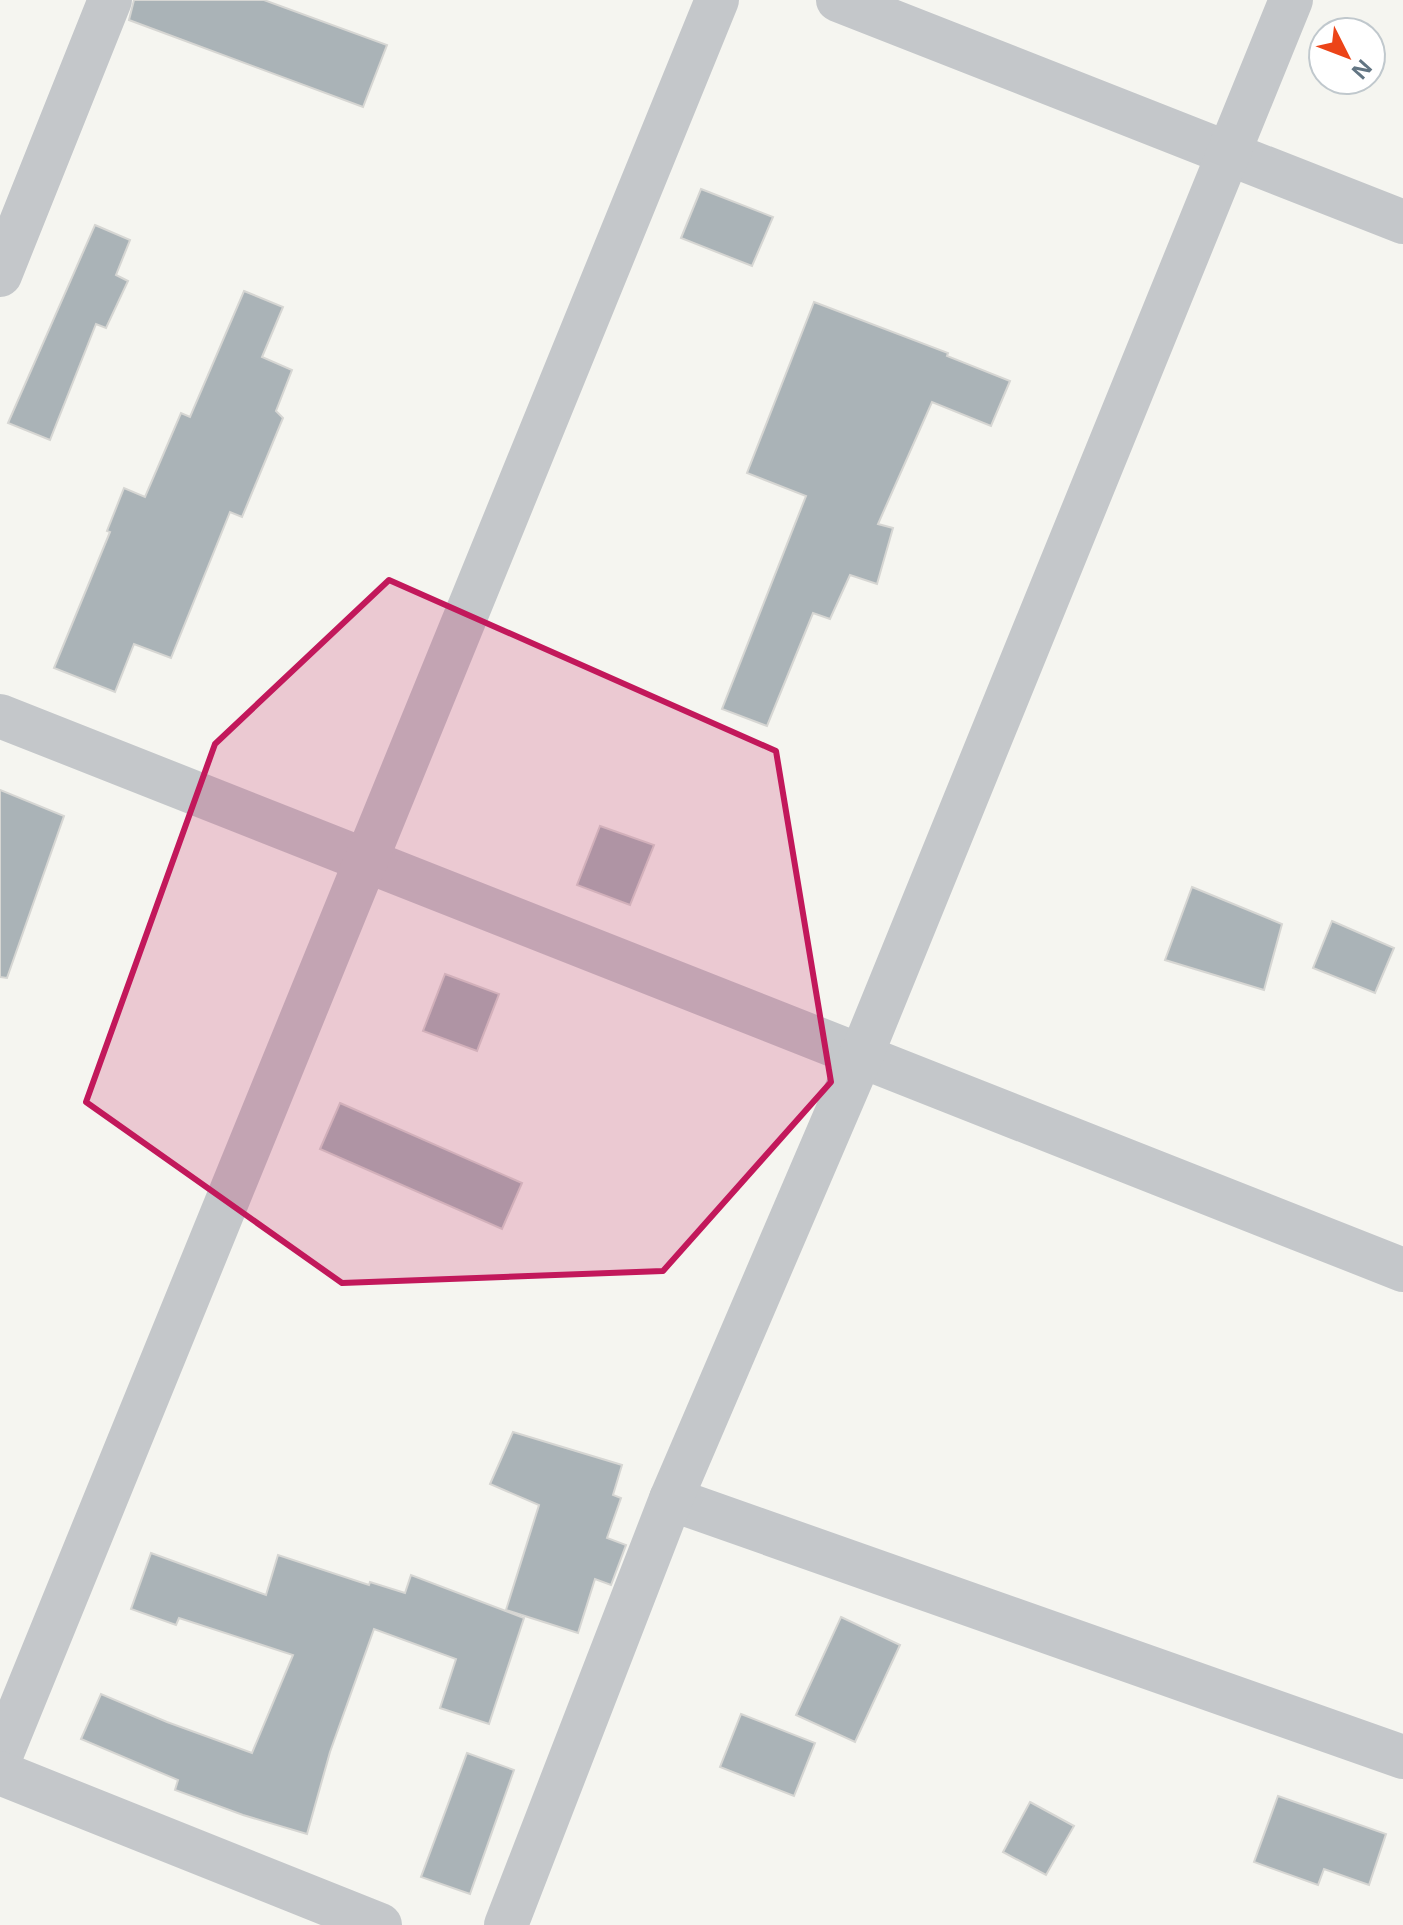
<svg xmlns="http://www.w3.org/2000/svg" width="1403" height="1925" font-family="'Open Sans',sans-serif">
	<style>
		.building { fill: #aab3b7; stroke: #d6d6d3; stroke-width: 2 }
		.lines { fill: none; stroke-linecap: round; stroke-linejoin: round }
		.minor { stroke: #c4c7ca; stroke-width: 44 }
		.marked { fill: #c2185b; fill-opacity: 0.2; stroke: #c2185b; stroke-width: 6; stroke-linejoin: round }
	</style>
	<rect width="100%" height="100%" fill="#f5f5f0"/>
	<g class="building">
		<path d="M 134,0 L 264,0 L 387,45 L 363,107 L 129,20 Z"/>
		<path d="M 701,189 L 773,217 L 752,266 L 681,238 Z"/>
		<path d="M 95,225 L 130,240 L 116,275 L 128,281 L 106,328 L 96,324 L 50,440 L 8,423 Z"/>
		<path d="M 244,291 L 283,307 L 262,357 L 292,370 L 276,411 L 283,418 L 242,517 L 230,512 L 171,658 L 134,644 L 115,692 L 54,668 L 110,532 L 107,531 L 124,488 L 145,497 L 181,413 L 190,417 Z"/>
		<path d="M 814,302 L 948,353 L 947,356 L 1010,381 L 991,426 L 932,402 L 878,524 L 893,528 L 877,584 L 850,575 L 830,619 L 813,613 L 767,726 L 722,709 L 806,496 L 747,473 Z"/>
		<path d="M 0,790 L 64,816 L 7,978 L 0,977 Z"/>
		<path d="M 600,826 L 654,845 L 630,905 L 577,885 Z"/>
		<path d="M 1192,887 L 1282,924 L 1264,990 L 1165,960 Z"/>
		<path d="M 1332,921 L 1394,948 L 1375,993 L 1313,968 Z"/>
		<path d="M 445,974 L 499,994 L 477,1051 L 423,1031 Z"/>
		<path d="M 340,1103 L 522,1183 L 502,1229 L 320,1149 Z"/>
		<path d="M 513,1432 L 622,1465 L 613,1495 L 621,1498 L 607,1538 L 626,1545 L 611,1585 L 595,1579 L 578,1633 L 506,1610 L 539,1505 L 490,1484 Z"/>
		<path d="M 151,1553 L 266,1595 L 278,1555 L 369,1585 L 370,1582 L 405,1593 L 411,1575 L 524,1618 L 489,1724 L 440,1708 L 456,1659 L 374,1629 L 330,1752 L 307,1834 L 243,1815 L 175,1790 L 178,1780 L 81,1739 L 101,1694 L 167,1722 L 252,1753 L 293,1655 L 179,1618 L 176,1625 L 131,1609 Z"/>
		<path d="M 841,1617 L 900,1645 L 855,1742 L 796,1715 Z"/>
		<path d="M 741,1714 L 815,1743 L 794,1796 L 720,1767 Z"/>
		<path d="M 467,1753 L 514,1770 L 470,1894 L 421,1877 Z"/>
		<path d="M 1278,1796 L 1386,1834 L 1369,1885 L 1324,1869 L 1318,1885 L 1254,1862 Z"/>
		<path d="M 1030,1802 L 1074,1826 L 1046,1875 L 1003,1852 Z"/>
	</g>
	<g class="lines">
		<g class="minor">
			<path d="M 838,0 L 1403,222"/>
			<path d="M 0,275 L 110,0"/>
			<path d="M 0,716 L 1403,1270"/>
			<path d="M 671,1499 L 1403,1757"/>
			<path d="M 0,1758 L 717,0"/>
			<path d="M 0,1773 L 380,1925"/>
			<path d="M 506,1925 L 671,1499 L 861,1056 L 1291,0"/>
		</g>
	</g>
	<path class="marked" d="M 389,580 L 776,751 L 831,1082 L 663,1271 L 342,1283 L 86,1102 L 215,744 Z"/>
	<g transform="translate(1347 56) rotate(132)"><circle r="38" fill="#ffffff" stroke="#c0c8cd" stroke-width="2"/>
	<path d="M0-6L14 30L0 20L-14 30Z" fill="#ec4418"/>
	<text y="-12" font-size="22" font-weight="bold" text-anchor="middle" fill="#627583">N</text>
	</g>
</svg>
